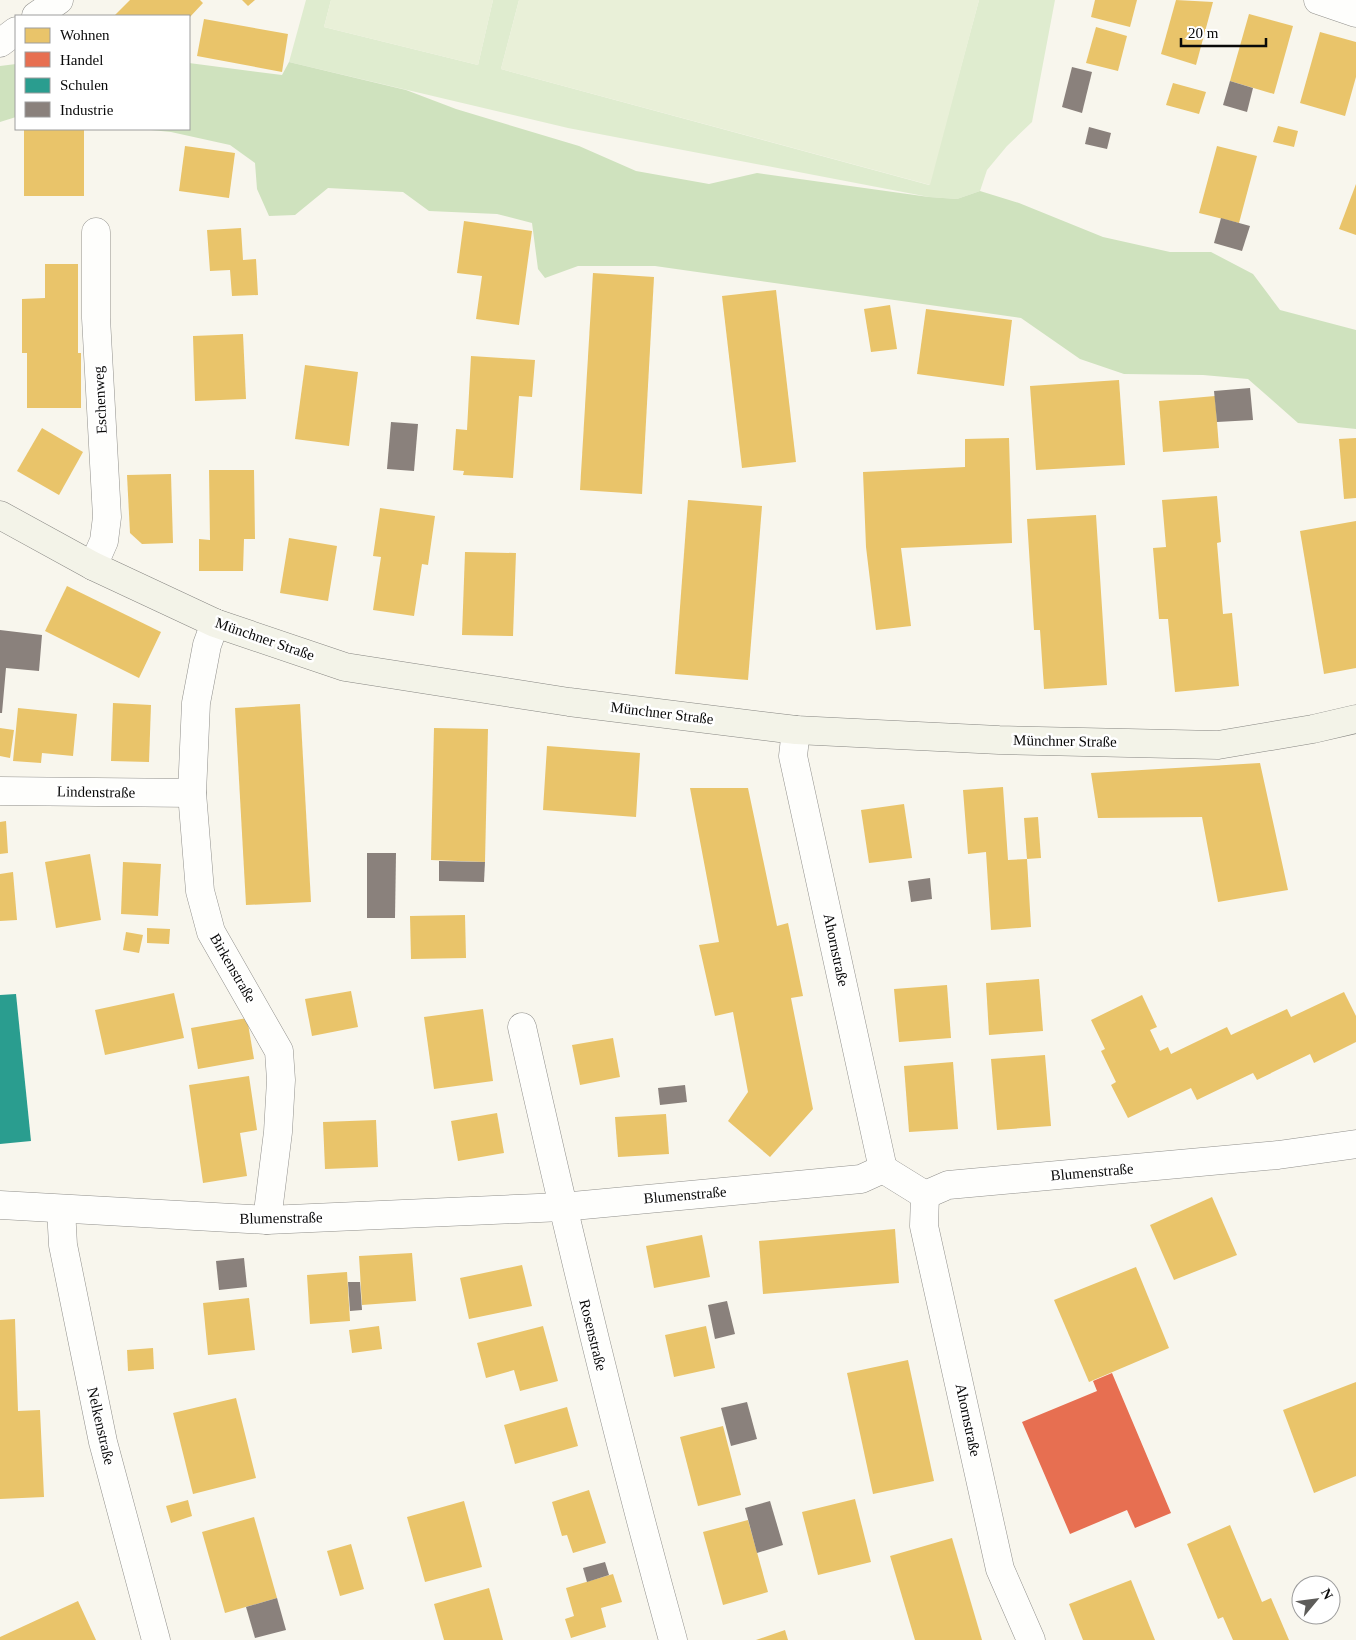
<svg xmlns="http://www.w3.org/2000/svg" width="1356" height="1640" font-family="Georgia,serif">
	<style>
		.green { fill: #dfeccf }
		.forest { fill: #cfe2be }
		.pitch { fill: #e9f0d8 }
		.homes { fill: #e9c46a }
		.shops { fill: #e76f51 }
		.schools { fill: #2a9d8f }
		.industry { fill: #8a817c }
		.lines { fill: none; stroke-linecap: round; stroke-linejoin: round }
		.street-casing { stroke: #91908c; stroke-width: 29 }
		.secondary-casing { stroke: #878682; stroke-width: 29 }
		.street { stroke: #fefefc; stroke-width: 28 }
		.secondary { stroke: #f3f3e8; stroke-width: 28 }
		.labels { text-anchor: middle; stroke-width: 5; stroke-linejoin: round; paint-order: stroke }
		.street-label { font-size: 15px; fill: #090909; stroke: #fff }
	</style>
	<rect width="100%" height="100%" fill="#f8f6ed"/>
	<path class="green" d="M306,0h25l-7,27 154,38 15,-65h26l-18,69 428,116 50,-185h76l-23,122 -25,24 -20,24 -7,21 -23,8 -28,-2 -361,-69 -279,-66z"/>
	<g class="forest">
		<path d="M289,62l117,28 50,19 123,37 57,25 73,13 48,-11 172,24 28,2 23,-8 39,12 84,34 67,15h41l42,22 27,36 76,20v99l-58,-6 -50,-44 -45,-4 -79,-1 -44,-15 -59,-41 -366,-52h-77l-33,12 -7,-9 -6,-46 -35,-9 -68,-3 -26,-19 -75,-4 -33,27 -26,1 -12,-27 -2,-26 -25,-18 -59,-13 -30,-3h48v-66l93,12z"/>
		<path d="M16,64v53l-16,5v-56z"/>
	</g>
	<g class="pitch">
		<path d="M331,0h162l-15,65 -154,-38z"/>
		<path d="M519,0h460l-49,185 -429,-116z"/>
	</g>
	<g class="homes">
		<path d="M130,0h70l3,3 -14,15v-2h-75z"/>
		<path d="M242,0h13l-7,6z"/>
		<path d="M1095,0h42l-7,27 -39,-10z"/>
		<path d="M1176,0l37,2 -17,63 -35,-11z"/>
		<path d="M1249,14l44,12 -19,68 -44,-13z"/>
		<path d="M204,19l84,15 -6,38 -85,-16z"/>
		<path d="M1096,27l31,9 -9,35 -32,-8z"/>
		<path d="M1320,32l36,10v35l-11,39 -45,-13z"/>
		<path d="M1173,83l33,9 -7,22 -33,-9z"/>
		<path d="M1278,126l20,5 -4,16 -21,-5z"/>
		<rect x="24" y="129" width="60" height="67"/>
		<path d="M185,146l50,7 -6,45 -50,-7z"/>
		<path d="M1217,146l40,10 -18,67 -40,-10z"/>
		<path d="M1356,184v51l-17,-6z"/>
		<path d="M464,221l68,10 -13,94 -43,-6 6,-43 -25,-3z"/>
		<path d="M241,228l2,32 13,-1 2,36 -26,1 -2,-26 -20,1 -3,-41z"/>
		<path d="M45,264h33v89h3v55h-54v-55h-5v-54l23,-1z"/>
		<path d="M593,273l61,4 -12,217 -62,-4z"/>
		<path d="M776,290l20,172 -54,6 -20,-172z"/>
		<path d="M890,305l7,44 -26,3 -7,-43z"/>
		<path d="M926,309l86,11 -8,66 -87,-12z"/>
		<path d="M243,334l3,65 -51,2 -2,-65z"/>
		<path d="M471,356l64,4 -3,37 -13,-1 -6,82 -50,-3 1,-4 -11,-1 3,-41 11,1z"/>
		<path d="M305,365l53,7 -9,74 -54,-7z"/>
		<path d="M1119,380l6,85 -89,5 -6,-84z"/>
		<path d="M1215,396l4,52 -56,4 -4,-51z"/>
		<path d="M42,428l41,24 -24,43 -42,-24z"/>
		<path d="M1009,438l3,105 -111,5 10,78 -35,4 -10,-83 -3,-75 102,-5v-28z"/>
		<path d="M1356,438v60l-12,1 -5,-60z"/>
		<path d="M209,470h45l1,69h-11l-1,32h-44v-32l11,1z"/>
		<path d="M171,474l2,69 -31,1 -12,-11 -3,-58z"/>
		<path d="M1217,496l4,46 -4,1 6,71 9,-1 7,73 -64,6 -7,-73h-9l-6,-71 13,-1 -4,-47z"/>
		<path d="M688,500l74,6 -14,174 -73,-6z"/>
		<path d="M380,508l55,8 -7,49 -6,-1 -8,52 -41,-6 8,-53 -8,-1z"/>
		<path d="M1096,515l11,170 -63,4 -4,-59h-6l-7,-111z"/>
		<path d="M1356,521v147l-32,6 -24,-143z"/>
		<path d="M289,538l48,8 -9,55 -48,-8z"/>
		<path d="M465,552l51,1 -3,83 -51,-1z"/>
		<path d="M67,586l94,46 -22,46 -94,-47z"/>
		<path d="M113,703l38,2 -2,57 -38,-1z"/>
		<path d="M300,704l11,198 -65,3 -11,-197z"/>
		<path d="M18,708l59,6 -4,42 -31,-3 -1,10 -28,-2z"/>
		<path d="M0,728l14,2 -4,28 -10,-2z"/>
		<path d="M434,728l54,1 -3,133 -54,-2z"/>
		<path d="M547,746l93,7 -4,64 -93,-7z"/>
		<path d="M1260,763l28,127 -70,12 -16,-85 -104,1 -7,-45z"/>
		<path d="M1003,787l5,73 19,-1 4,68 -40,3 -5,-78 -18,2 -5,-64z"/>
		<path d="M690,788h58l29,138 11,-3 15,73 -12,2 22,111 -43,48 -42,-36 20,-29 -15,-80 -18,4 -16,-71 20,-3z"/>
		<path d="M904,804l8,54 -43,5 -8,-53z"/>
		<path d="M1038,817l3,41 -14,1 -3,-41z"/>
		<path d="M6,821l2,32 -8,1v-32z"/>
		<path d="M90,854l11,66 -45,8 -11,-66z"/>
		<path d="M123,862l38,2 -3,52 -37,-2z"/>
		<path d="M13,872l4,48 -17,1v-47z"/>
		<path d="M465,915l1,43 -55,1 -1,-43z"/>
		<path d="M147,928l23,1 -1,15 -22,-1z"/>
		<path d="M126,932l17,3 -4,18 -16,-3z"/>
		<path d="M1039,979l4,52 -54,4 -3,-52z"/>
		<path d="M947,985l4,53 -52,4 -5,-53z"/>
		<path d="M351,991l7,36 -46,9 -7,-37z"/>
		<path d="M1344,992l12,24v26l-42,21 -4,-9 -53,26 -4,-7 -56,27 -6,-12 -63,30 -17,-33 5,-3 -15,-31 4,-2 -14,-29 51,-25 15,32 -7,3 10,21 8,-4 3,7 56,-27 4,8 56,-26 4,8z"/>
		<path d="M174,993l10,45 -79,17 -10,-45z"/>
		<path d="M483,1009l10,72 -59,8 -10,-72z"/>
		<path d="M247,1018l7,41 -56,10 -7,-41z"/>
		<path d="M613,1038l7,39 -40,8 -8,-40z"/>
		<path d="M1045,1055l6,71 -54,4 -6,-71z"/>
		<path d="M953,1062l5,67 -49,3 -5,-66z"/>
		<path d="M249,1076l8,54 -17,3 7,43 -44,7 -14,-98z"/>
		<path d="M497,1113l7,40 -46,8 -7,-40z"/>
		<path d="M666,1114l3,40 -51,3 -3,-40z"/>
		<path d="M376,1120l2,47 -53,2 -2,-47z"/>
		<path d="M1212,1197l25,58 -63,25 -24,-55z"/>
		<path d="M895,1229l4,54 -136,11 -4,-53z"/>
		<path d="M702,1235l8,42 -56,11 -8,-42z"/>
		<path d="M412,1253l4,48 -54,4 -3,-49z"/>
		<path d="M522,1265l10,41 -63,13 -9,-41z"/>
		<path d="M1136,1267l33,81 -80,34 -35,-82z"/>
		<path d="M347,1272l3,49 -40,3 -3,-49z"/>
		<path d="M249,1298l6,52 -47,5 -5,-52z"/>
		<path d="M15,1319l3,92 22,-1 4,87 -44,2v-179z"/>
		<path d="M379,1326l3,23 -30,4 -3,-23z"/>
		<path d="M543,1326l15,55 -38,10 -6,-21 -28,8 -9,-35z"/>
		<path d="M706,1326l9,42 -41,9 -9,-42z"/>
		<path d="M153,1348l1,21 -26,2 -1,-21z"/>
		<path d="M908,1360l26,121 -61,13 -26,-121z"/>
		<path d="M1356,1382v94l-42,17 -31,-83z"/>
		<path d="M236,1398l20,80 -63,16 -20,-81z"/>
		<path d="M567,1407l11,39 -63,18 -11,-39z"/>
		<path d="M723,1426l18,69 -43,11 -18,-69z"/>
		<path d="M589,1490l17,53 -33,10 -6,-18 -5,1 -10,-34z"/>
		<path d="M855,1499l16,63 -53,13 -16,-63z"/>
		<path d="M188,1500l4,16 -21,7 -5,-17z"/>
		<path d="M464,1501l18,66 -57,15 -18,-65z"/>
		<path d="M254,1517l23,81 -52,15 -23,-81z"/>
		<path d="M748,1520l20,72 -45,13 -20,-73z"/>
		<path d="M1230,1525l32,77 9,-4 18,42h-56l-10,-23 -5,2 -31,-75z"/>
		<path d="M952,1538l30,102h-67l-25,-84z"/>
		<path d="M351,1544l13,45 -24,7 -13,-45z"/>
		<path d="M613,1574l9,28 -21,6 5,19 -35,11 -6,-19 9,-3 -8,-28z"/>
		<path d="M1131,1580l24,60h-72l-14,-36z"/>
		<path d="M489,1588l14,52h-59l-10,-36z"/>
		<path d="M78,1601l18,39h-96v-3z"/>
		<path d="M785,1630l3,10h-32z"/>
	</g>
	<path class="shops" d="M1112,1373l59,140 -36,15 -8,-18 -57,24 -48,-112 75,-31 -4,-10z"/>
	<path class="schools" d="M16,994l15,147 -31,3v-149z"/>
	<g class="industry">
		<path d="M1072,67l20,5 -10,41 -20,-6z"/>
		<path d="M1230,81l23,7 -6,24 -24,-7z"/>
		<path d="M1089,127l22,6 -4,16 -22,-5z"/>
		<path d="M1221,218l29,8 -8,25 -28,-8z"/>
		<path d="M1250,388l3,32 -36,2 -3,-31z"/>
		<path d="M391,422l27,2 -4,47 -27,-2z"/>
		<path d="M0,630l42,5 -3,36 -33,-3 -4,45h-2z"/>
		<path d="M367,853h29l-1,65h-28z"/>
		<path d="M439,861l46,1 -1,20 -45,-1z"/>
		<path d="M930,878l2,21 -21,3 -3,-21z"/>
		<path d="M685,1085l2,17 -27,3 -2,-17z"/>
		<path d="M244,1258l3,29 -28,3 -3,-29z"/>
		<path d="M348,1282h12l2,28 -12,1z"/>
		<path d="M727,1301l8,33 -20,5 -7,-34z"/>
		<path d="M747,1402l10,37 -26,7 -10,-38z"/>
		<path d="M770,1501l13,44 -26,8 -12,-45z"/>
		<path d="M605,1562l4,13 -22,7 -4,-14z"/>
		<path d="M277,1598l9,32 -31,8 -9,-31z"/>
	</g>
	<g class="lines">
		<g class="street-casing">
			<g id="street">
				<path d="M1318,0l38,13"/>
				<path d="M36,16l23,-16"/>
				<path d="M0,43l16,-12"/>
				<path d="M93,566l11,-25 3,-24 -11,-199v-86"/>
				<path d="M215,623l-8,22 -11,58 -4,90 8,98 11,41 68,119 2,29 -3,52 -11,88"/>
				<path d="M796,730l-3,26 90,413"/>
				<path d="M0,791l192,2"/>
				<path d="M522,1027c46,206 95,410 151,613"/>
				<path d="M883,1169l42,26"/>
				<path d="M925,1195l-1,31 76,343 31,71"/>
				<path d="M925,1195l23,-10 330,-30 78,-11"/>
				<path d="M0,1205l267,15 295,-13 299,-28 22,-10"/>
				<path d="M61,1209l2,36 40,197 53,198"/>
			</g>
		</g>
		<g class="secondary-casing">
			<path id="secondary" d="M0,515l93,51 122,57 130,44 224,35 227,28 203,10 219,5 95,-16 43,-10"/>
		</g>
		<use href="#street" class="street"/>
		<use href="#secondary" class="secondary"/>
	</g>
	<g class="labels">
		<g class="street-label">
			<text transform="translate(100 400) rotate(-93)" y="5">Eschenweg</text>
			<text transform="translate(265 639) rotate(19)" y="5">Münchner Straße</text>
			<text transform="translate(662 713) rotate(7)" y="5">Münchner Straße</text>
			<text transform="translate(1065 741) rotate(1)" y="5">Münchner Straße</text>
			<text transform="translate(96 792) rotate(1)" y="5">Lindenstraße</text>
			<text transform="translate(836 950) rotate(78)" y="5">Ahornstraße</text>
			<text transform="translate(233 968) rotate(60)" y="5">Birkenstraße</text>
			<text transform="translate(1092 1172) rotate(-5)" y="5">Blumenstraße</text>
			<text transform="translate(685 1195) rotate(-5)" y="5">Blumenstraße</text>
			<text transform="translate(281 1218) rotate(-1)" y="5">Blumenstraße</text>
			<text transform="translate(593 1335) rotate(76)" y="5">Rosenstraße</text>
			<text transform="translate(968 1420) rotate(78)" y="5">Ahornstraße</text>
			<text transform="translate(101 1426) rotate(77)" y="5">Nelkenstraße</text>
		</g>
	</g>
	<rect x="15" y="15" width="175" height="115" fill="#ffffff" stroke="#9d9d9d"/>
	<rect x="25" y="28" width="25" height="15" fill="#e9c46a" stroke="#9d9d9d"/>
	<text x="60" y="40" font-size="15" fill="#090909">Wohnen</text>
	<rect x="25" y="52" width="25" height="15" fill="#e76f51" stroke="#9d9d9d"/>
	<text x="60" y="65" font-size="15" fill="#090909">Handel</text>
	<rect x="25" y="78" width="25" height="15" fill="#2a9d8f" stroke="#9d9d9d"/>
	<text x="60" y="90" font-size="15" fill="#090909">Schulen</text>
	<rect x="25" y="102" width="25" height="15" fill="#8a817c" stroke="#9d9d9d"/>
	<text x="60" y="115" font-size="15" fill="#090909">Industrie</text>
	<g transform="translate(1316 1600) rotate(61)"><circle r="24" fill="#ffffff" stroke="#9d9d9d"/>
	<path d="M0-4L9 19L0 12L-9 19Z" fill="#5d5c59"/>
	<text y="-8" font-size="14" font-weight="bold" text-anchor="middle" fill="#090909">N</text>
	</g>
	<path d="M1181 38v8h85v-8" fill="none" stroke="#090909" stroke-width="2.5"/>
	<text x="1188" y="38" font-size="15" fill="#090909" stroke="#ffffff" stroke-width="4" paint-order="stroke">20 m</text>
</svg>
